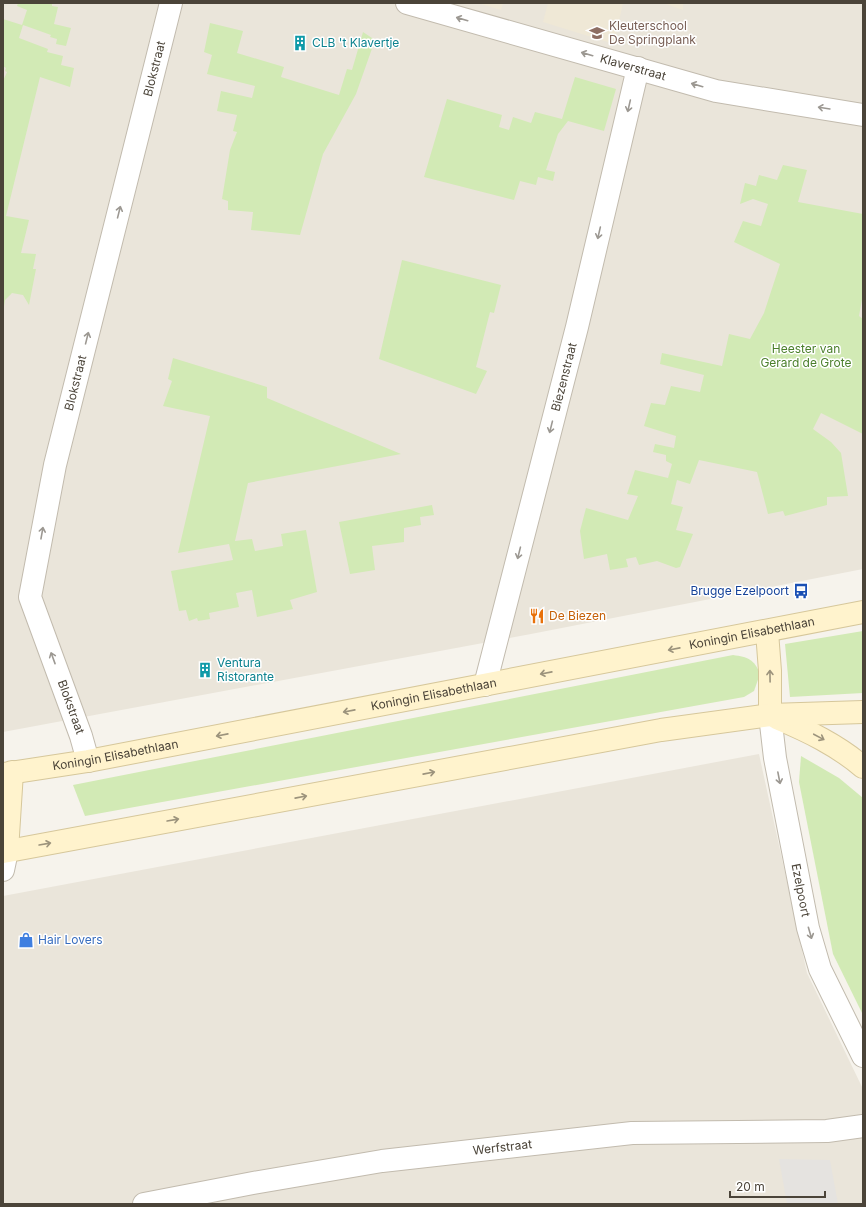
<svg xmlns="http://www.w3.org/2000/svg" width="866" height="1207" font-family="Inter,sans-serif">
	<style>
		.residential { fill: #eae5da }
		.education { fill: #efe8d6 }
		.green { fill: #d2eab5 }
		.parking { fill: #e5e3e0 }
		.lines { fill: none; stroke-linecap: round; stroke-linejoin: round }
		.street-casing { stroke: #c2bbae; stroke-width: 24 }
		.secondary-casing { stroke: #d6c79b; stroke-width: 24 }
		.street { stroke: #fff; stroke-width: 22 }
		.secondary { stroke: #fff3cd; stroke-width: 22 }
		.oneway { stroke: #9c9892 }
		.oneway2 { stroke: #9c937c }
		.labels { text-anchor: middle; stroke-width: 3; stroke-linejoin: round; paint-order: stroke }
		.education-label { font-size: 12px; fill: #785e54; stroke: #fff; text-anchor: start }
		.culture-label { font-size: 12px; fill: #0d838f; stroke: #fff; text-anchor: start }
		.street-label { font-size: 12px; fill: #4b4439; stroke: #fff }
		.park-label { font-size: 12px; fill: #4a7f2a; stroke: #fff }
		.transit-label { font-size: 12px; fill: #164399; stroke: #fff; text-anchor: end }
		.food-label { font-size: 12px; fill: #c56008; stroke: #fff; text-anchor: start }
		.shop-label { font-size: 12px; fill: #366cbe; stroke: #fff; text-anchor: start }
	</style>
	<rect width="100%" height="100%" fill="#f6f3ec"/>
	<g class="residential">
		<path d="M3,3h860v566l-332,65 -528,98z"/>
		<path d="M759,754l48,219 56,116v115h-860v-308z"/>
	</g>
	<g class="education">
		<path d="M478,3h25l-2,7z"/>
		<path d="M548,3h75l-9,41 -71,-22z"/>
		<path d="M663,3h20v7z"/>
	</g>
	<g class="green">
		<path d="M18,3h34v3l6,1 -4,17 17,4 -5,18 -10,-2 1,-5 -7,-2 1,-2 -28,-10 -4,13 29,11 -1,3 16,4 -2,9 13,3 -4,19 -30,-10 -34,139 23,4 -8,33 15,1 -3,15h3l-7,36 -6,-10 -11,-2 -7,7 -2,13v-232l4,-9 -2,-1 1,-3 -3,-2v-47l19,6 5,-15 -10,-4z"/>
		<path d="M210,23l33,8 -6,22 47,14 -3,10 58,18 8,-26 5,1 11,-38 12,8 -19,54 -33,60 -23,81 -49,-5 2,-18 -25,-2v-9l-6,-2 8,-49 7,-18 -4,-1 4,-16 -20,-4 4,-20 31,7 3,-12 -48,-12 5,-19 -8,-3z"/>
		<path d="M575,77l41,12 -12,42 -36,-10 -10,13 -12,36 9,2 -2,9 -15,-4 -2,8 -16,-4 -6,19 -90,-23 23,-78 55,16 -3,12 10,3 4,-13 18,6 4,-11 27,7z"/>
		<path d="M783,165l24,5 -9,32 65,12v80l-4,22 4,3v115l-42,-21 -8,16 18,13 10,11 7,43 -21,1v8l-42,11 -2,-5 -15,3 -11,-42 -58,-12 -9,24 -13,-4 -6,24 12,3 -7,23 17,4 -13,33 -4,1 -19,-7 -18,4 -3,-8 -10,2 2,8 -18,3 -3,-16 -23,5 -4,-28 6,-23 42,12 10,-24 -11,-2 8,-24 33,8 4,-14 -6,-3v-6l-13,-3 2,-8 19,4 2,-12 -32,-10 7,-23 14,2 6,-19 29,6 4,-17 -44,-11 2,-11 60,13 7,-32 21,5 14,-26 16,-49 -46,-22 9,-21 18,5 7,-22 -15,-5 -13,5 5,-21 11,3 3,-11 18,5z"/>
		<path d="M402,260l99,25 -7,28 -4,-1 -14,55 11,4 -11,23 -97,-35z"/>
		<path d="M173,358l94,29v11l134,56 -153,29 -13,58 17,-2 3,12 28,-5 -2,-12 25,-4 11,62 -27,8 3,9 -36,8 -5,-27 -16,3 3,14 -30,6 1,6 -12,2 -1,-3 -8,3 -3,-11 -7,1 -8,-40 62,-11 -4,-16 -51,9 32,-137 -47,-10 9,-25 -4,-2z"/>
		<path d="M432,505l2,10 -14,2 1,8 -17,3v14l-32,4 3,24 -25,4 -11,-52z"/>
		<path d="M863,631v62l-73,4 -5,-53z"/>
		<path d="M733,655c15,2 21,4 27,19l-6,17 -10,6 -659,119 -12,-31z"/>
		<path d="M801,756l38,22 24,20v217l-30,-61 -34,-172z"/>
	</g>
	<path class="parking" d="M779,1159l51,1 8,44h-51z"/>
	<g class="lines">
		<g class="street-casing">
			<g id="street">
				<path id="s1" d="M407,3l309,88 147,24"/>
				<path id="s2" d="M485,685l92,-358 61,-259"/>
				<path id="s3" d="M770,715l5,43 33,170 12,41 43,87"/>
				<path id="s4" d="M88,761l-7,-25 -51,-139 25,-132 116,-462"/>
				<path d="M3,870l4,-19"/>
				<path id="s5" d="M144,1204l109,-21 129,-22 250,-28 195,-2 36,-5"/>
			</g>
		</g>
		<g class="secondary-casing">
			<g id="secondary">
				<path d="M767,632l3,39v44"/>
				<path d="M777,718c31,13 60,27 86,49"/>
				<path id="s6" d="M3,774l85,-13 775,-149"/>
				<path d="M7,851l5,-79"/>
				<path d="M3,852l658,-122 109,-15 93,-3"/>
			</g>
		</g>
		<use href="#street" class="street"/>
		<use href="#secondary" class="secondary"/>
	</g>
	<defs><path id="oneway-shaft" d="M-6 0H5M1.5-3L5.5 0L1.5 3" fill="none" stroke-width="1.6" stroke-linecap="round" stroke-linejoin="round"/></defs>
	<g class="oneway">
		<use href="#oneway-shaft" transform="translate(462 19) rotate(-164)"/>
		<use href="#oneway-shaft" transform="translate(587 54) rotate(-164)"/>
		<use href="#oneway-shaft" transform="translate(697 85) rotate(-164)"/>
		<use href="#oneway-shaft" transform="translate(629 106) rotate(103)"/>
		<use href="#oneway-shaft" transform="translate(824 108) rotate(-171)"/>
		<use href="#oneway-shaft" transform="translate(119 212) rotate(-76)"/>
		<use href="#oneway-shaft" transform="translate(599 233) rotate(103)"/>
		<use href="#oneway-shaft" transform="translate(87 338) rotate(-76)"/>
		<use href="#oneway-shaft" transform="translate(551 427) rotate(104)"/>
		<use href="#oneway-shaft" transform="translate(42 533) rotate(-80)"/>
		<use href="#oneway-shaft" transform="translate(519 553) rotate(104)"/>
		<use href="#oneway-shaft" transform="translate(53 658) rotate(-110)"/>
		<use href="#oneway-shaft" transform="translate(779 778) rotate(79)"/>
		<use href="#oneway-shaft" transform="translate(810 933) rotate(74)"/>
	</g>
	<g class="oneway2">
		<use href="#oneway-shaft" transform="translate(674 649) rotate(169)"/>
		<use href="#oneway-shaft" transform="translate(546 673) rotate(169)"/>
		<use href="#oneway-shaft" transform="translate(770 676) rotate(-91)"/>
		<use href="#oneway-shaft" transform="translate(349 711) rotate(169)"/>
		<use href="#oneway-shaft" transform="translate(222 735) rotate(169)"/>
		<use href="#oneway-shaft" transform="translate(819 737) rotate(28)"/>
		<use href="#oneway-shaft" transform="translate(429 773) rotate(-11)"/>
		<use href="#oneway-shaft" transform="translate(301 797) rotate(-11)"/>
		<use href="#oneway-shaft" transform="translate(173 820) rotate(-10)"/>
		<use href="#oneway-shaft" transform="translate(45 844) rotate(-10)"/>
	</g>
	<defs>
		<g id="school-bare" transform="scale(1.2)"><path d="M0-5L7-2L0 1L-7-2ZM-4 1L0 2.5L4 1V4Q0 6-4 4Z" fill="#8d6e63" stroke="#fff" stroke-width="2.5" paint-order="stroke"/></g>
		<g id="building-bare" transform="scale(1.2)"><path d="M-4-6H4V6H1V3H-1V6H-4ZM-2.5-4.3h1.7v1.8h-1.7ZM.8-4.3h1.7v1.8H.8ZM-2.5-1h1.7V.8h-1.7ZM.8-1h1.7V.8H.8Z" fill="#0f9aa8" stroke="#fff" stroke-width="2.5" paint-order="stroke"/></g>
		<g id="bus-bare" transform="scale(1.2)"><path d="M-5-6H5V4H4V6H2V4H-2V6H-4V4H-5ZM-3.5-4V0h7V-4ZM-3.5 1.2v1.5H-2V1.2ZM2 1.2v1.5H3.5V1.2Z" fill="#1a4fb4" stroke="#fff" stroke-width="2.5" paint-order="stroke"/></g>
		<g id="restaurant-bare" transform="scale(1.2)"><path d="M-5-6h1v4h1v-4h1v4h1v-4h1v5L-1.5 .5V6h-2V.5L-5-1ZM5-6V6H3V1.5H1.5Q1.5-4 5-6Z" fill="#e8710a" stroke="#fff" stroke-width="2.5" paint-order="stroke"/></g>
		<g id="shop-bare" transform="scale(1.2)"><path d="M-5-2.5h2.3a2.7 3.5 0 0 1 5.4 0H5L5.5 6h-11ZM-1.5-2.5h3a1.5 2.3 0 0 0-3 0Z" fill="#3f7fe0" stroke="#fff" stroke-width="2.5" paint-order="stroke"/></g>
	</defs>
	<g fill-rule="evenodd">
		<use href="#school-bare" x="597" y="33"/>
		<use href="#building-bare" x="300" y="43"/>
		<use href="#bus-bare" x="801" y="591"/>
		<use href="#restaurant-bare" x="537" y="616"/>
		<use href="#building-bare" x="205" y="670"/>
		<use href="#shop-bare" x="26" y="940"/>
	</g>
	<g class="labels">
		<g class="education-label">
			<text x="609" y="30">Kleuterschool<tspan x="609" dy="14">De Springplank</tspan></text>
		</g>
		<g class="culture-label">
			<text x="312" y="47">CLB 't Klavertje</text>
			<text x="217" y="667">Ventura<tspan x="217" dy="14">Ristorante</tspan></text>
		</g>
		<g class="street-label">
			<text dy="4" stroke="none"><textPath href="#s1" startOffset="235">Klaverstraat</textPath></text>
			<text dy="4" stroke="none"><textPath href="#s4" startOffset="717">Blokstraat</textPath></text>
			<text dy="4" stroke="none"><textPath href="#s2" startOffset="318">Biezenstraat</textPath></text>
			<text dy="4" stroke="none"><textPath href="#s4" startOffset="393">Blokstraat</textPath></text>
			<text dy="4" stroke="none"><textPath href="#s6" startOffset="762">Koningin Elisabethlaan</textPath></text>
			<text dy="4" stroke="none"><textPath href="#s6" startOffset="438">Koningin Elisabethlaan</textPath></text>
			<text transform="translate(71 707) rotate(70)" y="4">Blokstraat</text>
			<text dy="4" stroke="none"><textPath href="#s6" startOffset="114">Koningin Elisabethlaan</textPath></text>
			<text dy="4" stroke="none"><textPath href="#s3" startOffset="178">Ezelpoort</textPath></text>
			<text dy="4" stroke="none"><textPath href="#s5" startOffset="363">Werfstraat</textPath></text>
		</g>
		<g class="park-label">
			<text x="806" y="353">Heester van<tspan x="806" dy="14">Gerard de Grote</tspan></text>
		</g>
		<g class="transit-label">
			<text x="789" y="595">Brugge Ezelpoort</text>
		</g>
		<g class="food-label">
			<text x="549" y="620">De Biezen</text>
		</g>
		<g class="shop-label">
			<text x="38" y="944">Hair Lovers</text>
		</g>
	</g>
	<rect width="866" height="1207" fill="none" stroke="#4b4439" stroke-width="8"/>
	<path d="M730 1191v6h95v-6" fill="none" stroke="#4b4439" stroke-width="2"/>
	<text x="736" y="1191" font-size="12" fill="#4b4439" stroke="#ffffff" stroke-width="3" paint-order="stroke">20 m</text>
</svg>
